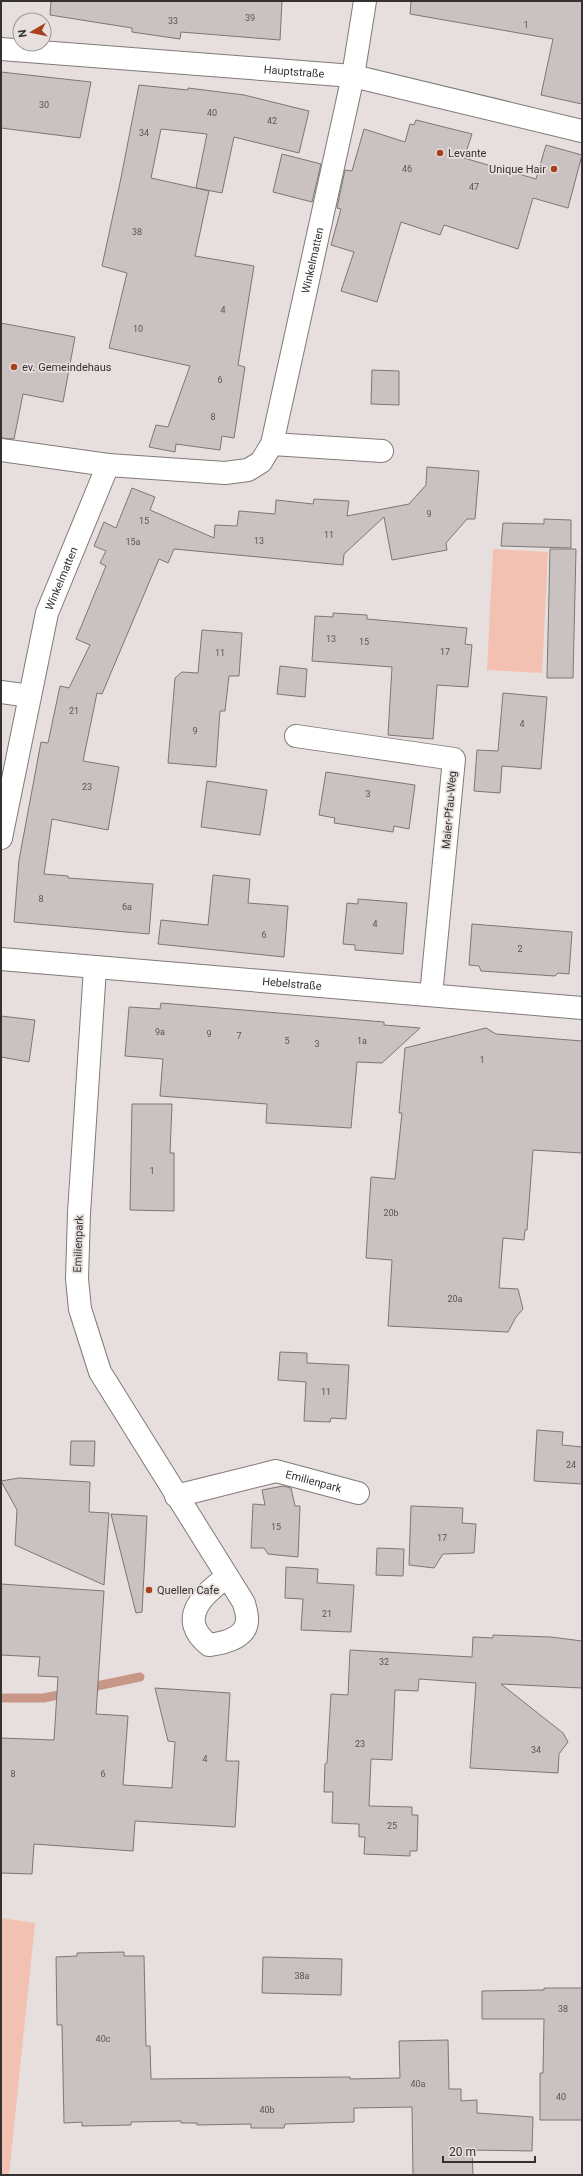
<svg xmlns="http://www.w3.org/2000/svg" width="583" height="2176" font-family="Roboto,sans-serif">
	<style>
		.green { fill: #f2c1b2 }
		.lines { fill: none; stroke-linecap: round; stroke-linejoin: round }
		.stream { stroke: #c99788; stroke-width: 9 }
		.building { fill: #c9c2c0; stroke: #7c7674; fill-rule: evenodd }
		.minor-casing { stroke: #807a78; stroke-width: 24 }
		.minor { stroke: #fff; stroke-width: 22 }
		.poi-dot { fill: #a7401d; stroke: #e6dfdd; stroke-width: 1.5 }
		.labels { text-anchor: middle; stroke-width: 3.5; stroke-linejoin: round; paint-order: stroke }
		.number-label { font-size: 9px; fill: #595655 }
		.street-label { font-size: 11px; fill: #343231; stroke: #e6dfdd }
		.poi-label { font-size: 11px; fill: #343231; stroke: #e6dfdd; text-anchor: start }
	</style>
	<rect width="100%" height="100%" fill="#e6dfdd"/>
	<g class="green">
		<path d="M493,549l55,3 -6,121 -55,-3z"/>
		<path d="M1,1918l34,5 -26,252h-8z"/>
	</g>
	<g class="lines">
		<g class="stream">
			<path d="M87,1688l53,-11"/>
			<path d="M1,1698h42l26,-5"/>
		</g>
	</g>
	<g class="building">
		<path d="M51,1h231l-2,39 -99,-8 -1,7 -48,-7v-4l-82,-13z"/>
		<path d="M411,1h171v103l-41,-9 12,-56 -143,-25z"/>
		<path d="M1,72l90,10 -11,56 -79,-10z"/>
		<path d="M139,85l49,5v-2l56,7 65,16 -10,42 -65,-16 -12,56 -26,-5 13,3 -14,65 59,10 -16,99 7,2 -11,71 -12,-2 -2,14 -44,-6 -1,8 -26,-5 7,-22 12,2 22,-61 -81,-18 18,-75 -25,-7 19,-88zM161,129l46,5 -11,54 -45,-10z"/>
		<path d="M416,120l56,14 -8,24 72,21 10,-34 36,10 -14,53 -35,-10 -15,51 -74,-24 -4,10 -39,-13 -24,80 -36,-11 13,-39 -23,-7 10,-36 -4,-1 8,-38 7,1 12,-42 41,13 5,-18 4,1z"/>
		<path d="M282,154l39,10 -9,38 -39,-10z"/>
		<path d="M1,323l74,14 -12,65 -40,-8 -9,45 -13,-1z"/>
		<path d="M372,370l27,1v34l-28,-1z"/>
		<path d="M427,467l52,4 -4,48h-8l-21,24 1,7 -55,10 -8,-43 -40,37 -1,11 -169,-16 -6,14 -9,-4 -57,135 -5,-1 -14,68 36,6 -11,63 -56,-11 -8,55 24,2v2l85,6 -4,50 -135,-12 5,-62 22,-118 7,1 12,-57 9,2 21,-43 -14,-6 30,-73 -6,-3 6,-12 -12,-5 10,-24 12,6 16,-40 23,9 -5,13 64,28 1,-13 22,1 2,-15 36,3 1,-14 37,4 1,-5 35,2 -2,15 62,-12 17,-19z"/>
		<path d="M544,519l27,1v28l-70,-2 2,-23 41,1z"/>
		<path d="M550,549h26l-3,129h-26z"/>
		<path d="M333,613l34,2v4l100,9 -2,16 7,1 -4,42 -31,-2 -4,54 -45,-4 4,-68 -80,-6 3,-45 18,1z"/>
		<path d="M202,630l40,3 -3,43h-10l-4,35h-5l-4,56 -48,-4 7,-85 7,-6 16,1z"/>
		<path d="M280,666l27,3 -2,28 -28,-3z"/>
		<path d="M503,693l44,4 -6,72 -39,-3 -2,27 -26,-2 3,-41 21,1z"/>
		<path d="M326,772l89,13 -6,44 -15,-3 -1,6 -59,-9 1,-5 -16,-3z"/>
		<path d="M207,781l60,9 -7,45 -59,-8z"/>
		<path d="M213,875l37,4 -2,24 40,3 -4,51 -126,-13 3,-24 47,5z"/>
		<path d="M358,899l49,4 -4,51 -48,-4v-5l-12,-1 4,-41 11,1z"/>
		<path d="M472,924l100,8 -3,42 -11,-1 -3,3 -74,-5 -2,-5 -10,-1z"/>
		<path d="M161,1003l223,19v3l36,3 -38,35 -25,-1 -6,66 -85,-5 1,-19 -107,-8 3,-37 -38,-3 4,-49 31,2z"/>
		<path d="M1,1016l34,4 -6,42 -28,-5z"/>
		<path d="M486,1028l10,6 86,7v112l-49,-3 -6,80h-2l-1,10 -21,-2 -4,50 19,1 5,20 -7,8 -8,15 -120,-6 4,-66 -26,-2 5,-81 24,2 7,-66h-3l6,-65z"/>
		<path d="M132,1104h40l-2,49h4v58l-44,-1z"/>
		<path d="M280,1352l27,1v10l42,2 -3,54 -15,-1 -1,4 -26,-1 2,-39 -28,-2z"/>
		<path d="M537,1430l26,2 -1,13 20,2v37l-48,-3z"/>
		<path d="M71,1441h24l-1,25 -24,-1z"/>
		<path d="M19,1478l71,4 -1,30 20,1 -5,72 -89,-40 2,-35 -16,-29z"/>
		<path d="M283,1486l8,2 4,18h5l-2,51 -30,-3 -4,-6h-13l2,-44 12,1 -3,-15z"/>
		<path d="M411,1506l52,2 -1,15 14,1 -2,29 -31,1 -9,14 -25,-3z"/>
		<path d="M111,1514l36,2 -5,96 -6,1z"/>
		<path d="M377,1548l27,1 -1,27 -27,-1z"/>
		<path d="M286,1567l32,2 -1,14 37,2 -3,47 -50,-2 2,-31 -18,-1z"/>
		<path d="M1,1584l103,7 -8,123 32,2 -5,69 49,3 3,-46 -7,-1 -13,-53 75,5 -4,68h13l-4,66 -100,-6 -2,30 -99,-7 -2,30 -31,-1v-135l53,2 4,-63 -20,-1 2,-19 -39,-2z"/>
		<path d="M493,1635l58,2 31,4v47l-81,-4 62,49 5,9 -9,12 -1,19 -88,-5 6,-85 -57,-4 -1,12 -23,-1 -3,70 -21,-1 -2,47 43,1v8h6l-1,36h-7v5l-46,-2 1,-17h-6v-13l-27,-1 1,-31h-9l1,-28 2,-1 4,-69 17,1 2,-45 122,7 1,-20 20,1z"/>
		<path d="M124,1952v4h20l2,90h4l1,33 199,-2v2l50,-1 -1,-37 49,-1 1,49h12v12l16,-1v13l56,4 -1,34 -60,-1 1,25h-60l-1,-68 -58,1v14l-69,2 -1,4h-33v-4l-54,1v-2h-16v-2l-50,1v3l-49,1v-4l-18,1 -2,-98h-5l-1,-68 21,-1v-3z"/>
		<path d="M263,1957l79,2 -1,36 -79,-2z"/>
		<path d="M544,1988h38v132h-42v-47h3l1,-54h-62v-28l62,-1z"/>
	</g>
	<g class="lines">
		<g class="minor-casing">
			<g id="minor">
				<path id="s1" d="M1,49l352,27 229,55"/>
				<path d="M272,444l110,7"/>
				<path id="s2" d="M1,450l107,15 117,8 23,-3 13,-8 11,-18 81,-368 12,-75"/>
				<path d="M1,692l29,4"/>
				<path d="M296,736l158,23 -23,236"/>
				<path id="s3" d="M1,838l46,-225 61,-148"/>
				<path id="s4" d="M1,959l581,49"/>
				<path d="M95,968l-16,245 -2,66 3,30 20,63 144,231c1,5 3,10 3,15 1,20 -23,25 -38,27 -33,-26 -6,-51 18,-68"/>
				<path id="s5" d="M176,1496l100,-25 82,22"/>
			</g>
		</g>
		<use href="#minor" class="minor"/>
	</g>
	<g class="poi-dot">
		<circle cx="440" cy="153" r="4"/>
		<circle cx="554" cy="169" r="4"/>
		<circle cx="14" cy="367" r="4"/>
		<circle cx="149" cy="1590" r="4"/>
	</g>
	<g class="labels">
		<g class="number-label">
			<text x="250" y="21">39</text>
			<text x="173" y="24">33</text>
			<text x="526" y="28">1</text>
			<text x="44" y="108">30</text>
			<text x="212" y="116">40</text>
			<text x="272" y="124">42</text>
			<text x="144" y="136">34</text>
			<text x="407" y="172">46</text>
			<text x="474" y="190">47</text>
			<text x="137" y="235">38</text>
			<text x="223" y="313">4</text>
			<text x="138" y="332">10</text>
			<text x="220" y="383">6</text>
			<text x="213" y="420">8</text>
			<text x="429" y="517">9</text>
			<text x="144" y="524">15</text>
			<text x="329" y="538">11</text>
			<text x="259" y="544">13</text>
			<text x="133" y="545">15a</text>
			<text x="331" y="642">13</text>
			<text x="364" y="645">15</text>
			<text x="445" y="655">17</text>
			<text x="220" y="656">11</text>
			<text x="74" y="714">21</text>
			<text x="522" y="727">4</text>
			<text x="195" y="734">9</text>
			<text x="87" y="790">23</text>
			<text x="368" y="797">3</text>
			<text x="41" y="902">8</text>
			<text x="127" y="910">6a</text>
			<text x="375" y="927">4</text>
			<text x="264" y="938">6</text>
			<text x="520" y="952">2</text>
			<text x="160" y="1035">9a</text>
			<text x="209" y="1037">9</text>
			<text x="239" y="1039">7</text>
			<text x="287" y="1044">5</text>
			<text x="362" y="1044">1a</text>
			<text x="317" y="1047">3</text>
			<text x="482" y="1063">1</text>
			<text x="152" y="1174">1</text>
			<text x="391" y="1216">20b</text>
			<text x="455" y="1302">20a</text>
			<text x="326" y="1395">11</text>
			<text x="571" y="1468">24</text>
			<text x="276" y="1530">15</text>
			<text x="442" y="1541">17</text>
			<text x="327" y="1617">21</text>
			<text x="384" y="1665">32</text>
			<text x="360" y="1747">23</text>
			<text x="536" y="1753">34</text>
			<text x="205" y="1762">4</text>
			<text x="13" y="1777">8</text>
			<text x="103" y="1777">6</text>
			<text x="392" y="1829">25</text>
			<text x="302" y="1979">38a</text>
			<text x="563" y="2012">38</text>
			<text x="103" y="2042">40c</text>
			<text x="418" y="2087">40a</text>
			<text x="561" y="2100">40</text>
			<text x="267" y="2113">40b</text>
		</g>
		<g class="street-label">
			<text dy="4" stroke="none"><textPath href="#s1" startOffset="294">Hauptstraße</textPath></text>
			<text dy="4" stroke="none"><textPath href="#s2" startOffset="473">Winkelmatten</textPath></text>
			<text dy="4" stroke="none"><textPath href="#s3" startOffset="267">Winkelmatten</textPath></text>
			<text transform="translate(449 810) rotate(-85)" y="4">Maier-Pfau-Weg</text>
			<text dy="4" stroke="none"><textPath href="#s4" startOffset="292">Hebelstraße</textPath></text>
			<text transform="translate(78 1244) rotate(-88)" y="4">Emilienpark</text>
			<text dy="4" stroke="none"><textPath href="#s5" startOffset="142">Emilienpark</textPath></text>
		</g>
		<g class="poi-label">
			<text x="448" y="157">Levante</text>
			<text x="546" y="173" text-anchor="end">Unique Hair</text>
			<text x="22" y="371">ev. Gemeindehaus</text>
			<text x="157" y="1594">Quellen Cafe</text>
		</g>
	</g>
	<rect width="583" height="2176" fill="none" stroke="#343231" stroke-width="4"/>
	<g transform="translate(32 32) rotate(261)"><circle r="19" fill="#e6dfdd" stroke="#9f9a98"/>
	<path d="M0-3L7 15L0 10L-7 15Z" fill="#a7401d"/>
	<text y="-6" font-size="11" font-weight="bold" text-anchor="middle" fill="#343231">N</text>
	</g>
	<path d="M443 2156v6h92v-6" fill="none" stroke="#343231" stroke-width="2"/>
	<text x="449" y="2156" font-size="12" fill="#343231" stroke="#e6dfdd" stroke-width="3" paint-order="stroke">20 m</text>
</svg>
